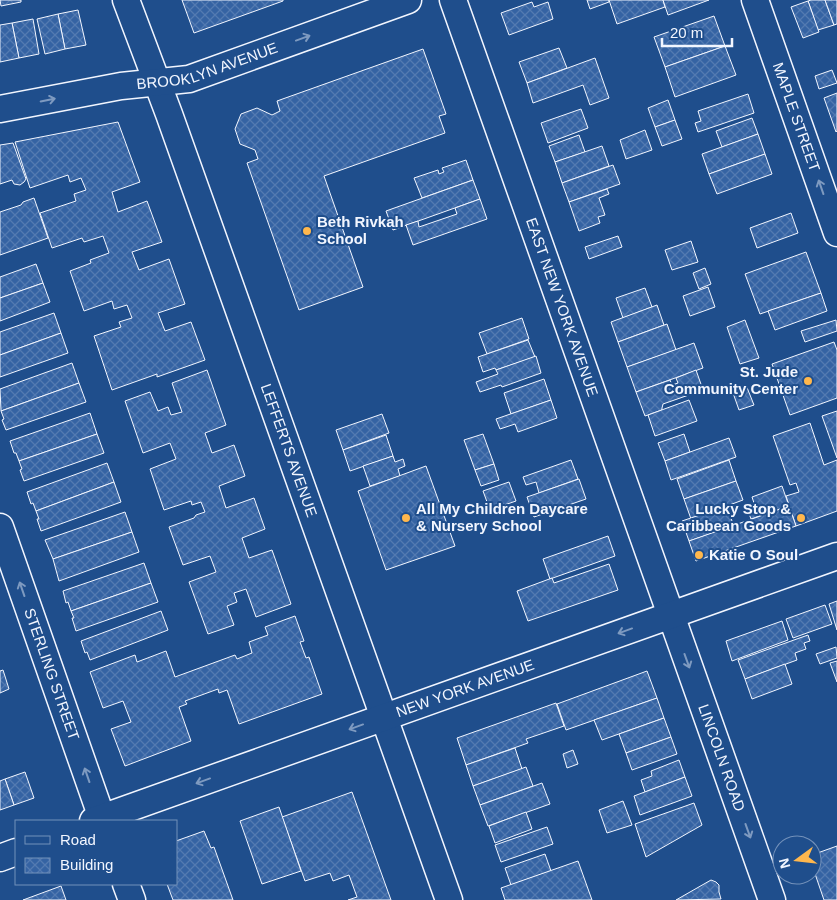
<svg xmlns="http://www.w3.org/2000/svg" width="837" height="900" font-family="Arial,sans-serif">
	<style>
		.building { fill: url(#building-cross-hatch); stroke: #f2f6ff }
		.lines { fill: none; stroke-linecap: round; stroke-linejoin: round }
		.minor-casing { stroke: #f2f6ff; stroke-width: 29 }
		.minor { stroke: #1f4e8c; stroke-width: 26 }
		.oneway { stroke: #7e9ac0 }
		.poi-dot { fill: #ffb74d; stroke: #1f4e8c; stroke-width: 2 }
		.labels { text-anchor: middle; stroke-width: 4; stroke-linejoin: round; paint-order: stroke }
		.street-label { font-size: 15px; fill: #f2f6ff; stroke: #1f4e8c }
		.poi-label { font-size: 15px; font-weight: bold; fill: #f2f6ff; stroke: #1f4e8c; text-anchor: start }
	</style>
	<defs>
		<pattern id="building-cross-hatch" width="8" height="8" patternUnits="userSpaceOnUse" patternTransform="scale(1.25)"><rect width="8" height="8" fill="#3563a3"/><path d="M0 0l8 8M0 8l8-8" fill="none" stroke="#537ab1"/></pattern>
	</defs>
	<rect width="100%" height="100%" fill="#1f4e8c"/>
	<g class="building">
		<path d="M0,0h21v2l-20,4z"/>
		<path d="M182,0h101v1l-89,32z"/>
		<path d="M587,0h22v2l-19,7z"/>
		<path d="M609,0h54l2,7 -48,17z"/>
		<path d="M663,0h46l-41,15z"/>
		<path d="M811,0h14l9,25 -16,5 -10,-29z"/>
		<path d="M825,0h12v24l-3,1z"/>
		<path d="M808,1l11,31 -16,6 -12,-31z"/>
		<path d="M532,2l2,5 14,-5 5,17 -44,16 -8,-22z"/>
		<path d="M78,10l8,35 -21,4 -7,-35z"/>
		<path d="M58,14l7,35 -20,5 -8,-35z"/>
		<path d="M714,16l11,30 -60,21 -11,-30z"/>
		<path d="M33,19l6,35 -20,4 -7,-35z"/>
		<path d="M12,23l7,35 -19,4v-37z"/>
		<path d="M725,46l11,29 -61,22 -10,-30z"/>
		<path d="M559,48l8,20 -40,15 -8,-21z"/>
		<path d="M423,49l23,65 -7,2 6,17 -121,43 39,111 -64,23 -52,-147 11,-4 -3,-9 -15,-6 -5,-15 6,-15 16,-6 15,7 8,-4 -3,-10z"/>
		<path d="M595,58l14,40 -19,7 -7,-20 -50,18 -6,-20z"/>
		<path d="M832,70l5,13 -18,6 -4,-13z"/>
		<path d="M837,93v38l-1,1 -12,-34z"/>
		<path d="M748,94l6,19 -56,19 -3,-9 6,-2 -3,-10z"/>
		<path d="M668,100l7,20 -20,7 -7,-19z"/>
		<path d="M581,109l7,19 -40,15 -7,-20z"/>
		<path d="M752,118l6,16 -36,13 -6,-16z"/>
		<path d="M675,120l7,19 -20,7 -7,-19z"/>
		<path d="M118,122l22,60 -28,10 6,20 29,-11 15,41 -30,10 7,18 30,-11 16,45 -27,9 7,18 26,-9 14,38 -48,17v-3l-45,16 -18,-54 27,-9 -2,-5 13,-4 -5,-13 -13,4 -2,-8 -28,10 -14,-40 21,-8 -1,-3 19,-7 -6,-17 -19,6 -2,-4 -30,10 -12,-35 36,-12 -2,-7 12,-4 -5,-12 -11,4 -2,-7 -38,13 -15,-46z"/>
		<path d="M645,130l7,20 -26,9 -6,-19z"/>
		<path d="M758,134l7,20 -56,20 -7,-20z"/>
		<path d="M579,135l6,17 -30,10 -6,-16z"/>
		<path d="M13,143l13,36 -2,3 -4,3 -6,-1 -2,-4 -12,4v-39z"/>
		<path d="M602,146l7,20 -47,17 -7,-21z"/>
		<path d="M765,154l7,20 -55,20 -8,-20z"/>
		<path d="M466,160l7,20 -51,18 -8,-20 24,-8 1,4 5,-2 -2,-4z"/>
		<path d="M613,165l7,19 -51,18 -7,-19z"/>
		<path d="M473,180l7,19 -87,31 -7,-19z"/>
		<path d="M607,189l2,5 -10,4 6,17 -7,2 2,6 -21,8 -10,-29z"/>
		<path d="M34,198l14,40 -48,17v-43l21,-7 2,-3z"/>
		<path d="M480,199l7,20 -74,26 -7,-20 12,-4 1,6 38,-13 -2,-6z"/>
		<path d="M791,213l7,20 -41,15 -7,-20z"/>
		<path d="M618,236l4,11 -33,12 -4,-12z"/>
		<path d="M691,241l7,21 -26,8 -7,-20z"/>
		<path d="M806,252l15,41 -61,21 -15,-40z"/>
		<path d="M36,264l7,19 -43,15v-21z"/>
		<path d="M705,268l6,16 -12,5 -6,-16z"/>
		<path d="M43,283l7,19 -50,19v-23z"/>
		<path d="M708,287l7,20 -25,9 -7,-20z"/>
		<path d="M645,288l7,19 -29,11 -7,-20z"/>
		<path d="M821,293l6,18 -52,19 -7,-19z"/>
		<path d="M657,305l7,20 -46,17 -7,-20z"/>
		<path d="M54,313l7,20 -61,22v-23z"/>
		<path d="M522,318l7,21 -42,15 -8,-21z"/>
		<path d="M745,320l14,38 -19,6 -13,-37z"/>
		<path d="M836,320l1,11 -32,11 -4,-11z"/>
		<path d="M667,324l9,26 -49,17 -9,-25z"/>
		<path d="M61,333l7,20 -68,24v-22z"/>
		<path d="M528,340l7,17 -39,13 -1,-2 -12,4 -5,-15z"/>
		<path d="M834,342l3,8v48l-47,17 -18,-51z"/>
		<path d="M694,343l9,25 -67,24 -9,-25z"/>
		<path d="M536,356l5,17 -39,14 -1,-2 -21,7 -4,-10 22,-8 -2,-4z"/>
		<path d="M72,363l7,20 -78,28 -1,-22z"/>
		<path d="M207,370l19,55 -21,8 7,20 22,-8 11,31 -26,10 7,22 28,-10 11,31 -23,9 7,20 23,-8 19,54 -35,13 -10,-28 -12,4 3,9 -10,4 7,19 -26,9 -19,-52 27,-10 -6,-16 -27,9 -14,-38 25,-9 2,-3 9,-3 -4,-10 -9,3 -1,-4 -27,9 -14,-41 26,-10 -6,-16 -27,10 -18,-52 25,-9 8,19 10,-4 3,8 11,-3 -10,-29z"/>
		<path d="M696,370l7,20 -40,14 -1,4v2l-17,6 -9,-24 34,-12 2,5 6,-2 -2,-5z"/>
		<path d="M544,379l7,21 -40,14 -7,-21z"/>
		<path d="M79,383l7,19 -80,28 -4,-10 2,-1 -3,-8z"/>
		<path d="M746,385l8,20 -15,5 -7,-20z"/>
		<path d="M551,400l6,18 -39,14 -3,-8 -15,5 -4,-10z"/>
		<path d="M689,400l8,21 -42,15 -7,-21z"/>
		<path d="M837,411v47l-15,-42z"/>
		<path d="M90,413l7,21 -78,27 -3,-8h-2l-4,-12z"/>
		<path d="M382,414l7,19 -46,17 -7,-20z"/>
		<path d="M810,423l14,42 13,-5v51l-41,15 -10,-30 13,-4 -3,-9 -6,2 -17,-49z"/>
		<path d="M97,434l7,19 -80,28 -4,-11 2,-1 -3,-8z"/>
		<path d="M483,434l11,30 -19,6 -11,-30z"/>
		<path d="M684,434l6,18 -25,9 -7,-18z"/>
		<path d="M386,435l7,21 -43,15 -7,-21z"/>
		<path d="M729,438l7,19 -65,23 -6,-19z"/>
		<path d="M393,456l2,6 8,-3 2,7 -7,3 2,7 -30,10 -7,-20z"/>
		<path d="M571,460l7,19 -39,14 -3,-11 -10,3 -3,-8z"/>
		<path d="M729,460l7,21 -52,18 -7,-20z"/>
		<path d="M107,463l7,19 -78,29 -3,-8 -2,1 -4,-12z"/>
		<path d="M494,464l5,16 -18,6 -6,-16z"/>
		<path d="M426,466l29,80 -69,24 -28,-79z"/>
		<path d="M579,479l7,20 -52,18 -7,-20z"/>
		<path d="M736,481l7,19 -52,19 -7,-20z"/>
		<path d="M114,482l7,20 -80,29 -4,-12h2l-3,-8z"/>
		<path d="M509,482l7,19 -26,9 -7,-19z"/>
		<path d="M782,486l7,20 -38,13 -3,-8 8,-2 -4,-12z"/>
		<path d="M726,506l8,20 -45,15 -7,-20z"/>
		<path d="M789,506l7,20 -100,35 -7,-20z"/>
		<path d="M125,512l7,20 -79,27 -8,-19z"/>
		<path d="M132,532l7,20 -80,29 -6,-22z"/>
		<path d="M608,536l7,20 -65,23 -7,-20z"/>
		<path d="M144,563l7,20 -80,28 -3,-9 -2,1 -3,-12z"/>
		<path d="M609,564l9,26 -90,31 -11,-30 35,-13 2,5z"/>
		<path d="M151,583l7,19 -82,29 -4,-13h2l-3,-7z"/>
		<path d="M837,601v29l-8,-26z"/>
		<path d="M825,605l7,19 -39,14 -7,-19z"/>
		<path d="M161,611l7,19 -78,30 -3,-8 -2,1 -4,-12z"/>
		<path d="M295,616l9,25 -4,1 6,16 3,-1 13,37 -83,30 -12,-34 -8,3 -1,-4 -33,12 2,3 -8,3 12,34 -66,25 -14,-37 20,-7 -8,-21 -20,7 -13,-36 45,-17 2,7 29,-11 9,26 60,-22 2,4 15,-6 -3,-11 19,-7 -3,-8z"/>
		<path d="M782,621l6,19 -56,21 -6,-20z"/>
		<path d="M808,635l2,6 -6,2 2,6 -11,4 2,7 -52,19 -7,-19z"/>
		<path d="M836,647l1,11 -17,6 -4,-10z"/>
		<path d="M837,661v21l-7,-19z"/>
		<path d="M785,664l7,20 -40,15 -7,-20z"/>
		<path d="M3,670l6,19 -9,4v-22z"/>
		<path d="M647,671l10,27 -91,32 -9,-26z"/>
		<path d="M657,698l7,20 -62,22 -8,-20z"/>
		<path d="M556,703l8,23 -38,13 2,4 -62,22 -9,-27z"/>
		<path d="M664,718l7,19 -45,16 -7,-19z"/>
		<path d="M671,737l6,17 -45,16 -6,-17z"/>
		<path d="M515,748l7,21 -49,17 -7,-21z"/>
		<path d="M573,750l5,14 -11,4 -4,-14z"/>
		<path d="M679,760l6,17 -40,15 -4,-12 11,-4 -1,-5z"/>
		<path d="M526,767l7,19 -53,19 -7,-19z"/>
		<path d="M25,772l9,26 -20,7 -9,-26z"/>
		<path d="M685,777l7,19 -52,19 -6,-19z"/>
		<path d="M5,779l9,26 -14,5v-29z"/>
		<path d="M542,783l8,21 -62,22 -8,-21z"/>
		<path d="M352,792l39,108h-43l9,-3 -8,-22 -16,6 -3,-8 -25,8 -23,-64z"/>
		<path d="M623,801l9,24 -25,8 -8,-23z"/>
		<path d="M694,803l8,22 -56,32 -11,-33z"/>
		<path d="M279,807l22,64 -39,13 -22,-63z"/>
		<path d="M526,812l6,17 -37,14 -6,-17z"/>
		<path d="M547,827l6,17 -52,18 -6,-17z"/>
		<path d="M204,831l7,17 3,-1 19,53h-60l-6,-16h9v-43z"/>
		<path d="M837,846v54h-13l-12,-35v-10z"/>
		<path d="M545,854l6,17 -40,14 -6,-17z"/>
		<path d="M578,861l14,39h-87l-4,-12z"/>
		<path d="M711,880l5,2 3,3v7l2,7 -45,1z"/>
		<path d="M61,886l5,14h-43z"/>
	</g>
	<g class="lines">
		<g class="minor-casing">
			<g id="minor">
				<path id="s1" d="M126,0l43,114 280,786"/>
				<path id="s2" d="M453,0l319,900"/>
				<path id="s3" d="M755,0l82,233"/>
				<path id="s4" d="M0,109l121,-23 68,-7 219,-79"/>
				<path id="s5" d="M0,527l103,294"/>
				<path id="s6" d="M93,821l744,-265"/>
				<path d="M0,858l16,-6"/>
				<path d="M126,884l6,16"/>
			</g>
		</g>
		<use href="#minor" class="minor"/>
	</g>
	<defs><path id="oneway-shaft" d="M-6 0H5M1.5-3L5.5 0L1.5 3" fill="none" stroke-width="1.6" stroke-linecap="round" stroke-linejoin="round" transform="scale(1.25)"/></defs>
	<g class="oneway">
		<use href="#oneway-shaft" transform="translate(303 38) rotate(-20)"/>
		<use href="#oneway-shaft" transform="translate(48 100) rotate(-11)"/>
		<use href="#oneway-shaft" transform="translate(821 187) rotate(-109)"/>
		<use href="#oneway-shaft" transform="translate(22 589) rotate(-109)"/>
		<use href="#oneway-shaft" transform="translate(625 631) rotate(160)"/>
		<use href="#oneway-shaft" transform="translate(687 661) rotate(70)"/>
		<use href="#oneway-shaft" transform="translate(356 727) rotate(160)"/>
		<use href="#oneway-shaft" transform="translate(87 775) rotate(-109)"/>
		<use href="#oneway-shaft" transform="translate(203 781) rotate(160)"/>
		<use href="#oneway-shaft" transform="translate(748 831) rotate(70)"/>
	</g>
	<g class="poi-dot">
		<circle cx="307" cy="231" r="5"/>
		<circle cx="808" cy="381" r="5"/>
		<circle cx="406" cy="518" r="5"/>
		<circle cx="801" cy="518" r="5"/>
		<circle cx="699" cy="555" r="5"/>
	</g>
	<g class="labels">
		<g class="street-label">
			<text dy="5" stroke="none"><textPath href="#s4" startOffset="212">BROOKLYN AVENUE</textPath></text>
			<text dy="5" stroke="none"><textPath href="#s3" startOffset="124">MAPLE STREET</textPath></text>
			<text dy="5" stroke="none"><textPath href="#s2" startOffset="326">EAST NEW YORK AVENUE</textPath></text>
			<text dy="5" stroke="none"><textPath href="#s1" startOffset="479">LEFFERTS AVENUE</textPath></text>
			<text dy="5" stroke="none"><textPath href="#s5" startOffset="156">STERLING STREET</textPath></text>
			<text dy="5" stroke="none"><textPath href="#s6" startOffset="395">NEW YORK AVENUE</textPath></text>
			<text dy="5" stroke="none"><textPath href="#s2" startOffset="804">LINCOLN ROAD</textPath></text>
		</g>
		<g class="poi-label">
			<text x="317" y="227">Beth Rivkah<tspan x="317" dy="17">School</tspan></text>
			<text x="798" y="377" text-anchor="end">St. Jude<tspan x="798" dy="17">Community Center</tspan></text>
			<text x="416" y="514">All My Children Daycare<tspan x="416" dy="17">&amp; Nursery School</tspan></text>
			<text x="791" y="514" text-anchor="end">Lucky Stop &amp;<tspan x="791" dy="17">Caribbean Goods</tspan></text>
			<text x="709" y="560">Katie O Soul</text>
		</g>
	</g>
	<rect x="15" y="820" width="162" height="65" fill="#1f4e8c" stroke="#7391ba"/>
	<rect x="25" y="836" width="25" height="8" fill="#1f4e8c" stroke="#7391ba"/>
	<text x="60" y="845" font-size="15" fill="#f2f6ff">Road</text>
	<rect x="25" y="858" width="25" height="15" fill="url(#building-cross-hatch)" stroke="#7391ba"/>
	<text x="60" y="870" font-size="15" fill="#f2f6ff">Building</text>
	<g transform="translate(797 860) rotate(255)"><circle r="24" fill="#1f4e8c" stroke="#7391ba"/>
	<path d="M0-4L9 19L0 12L-9 19Z" fill="#ffb74d"/>
	<text y="-8" font-size="14" font-weight="bold" text-anchor="middle" fill="#f2f6ff">N</text>
	</g>
	<path d="M662 38v8h70v-8" fill="none" stroke="#f2f6ff" stroke-width="2.5"/>
	<text x="670" y="38" font-size="15" fill="#f2f6ff" stroke="#1f4e8c" stroke-width="4" paint-order="stroke">20 m</text>
</svg>
